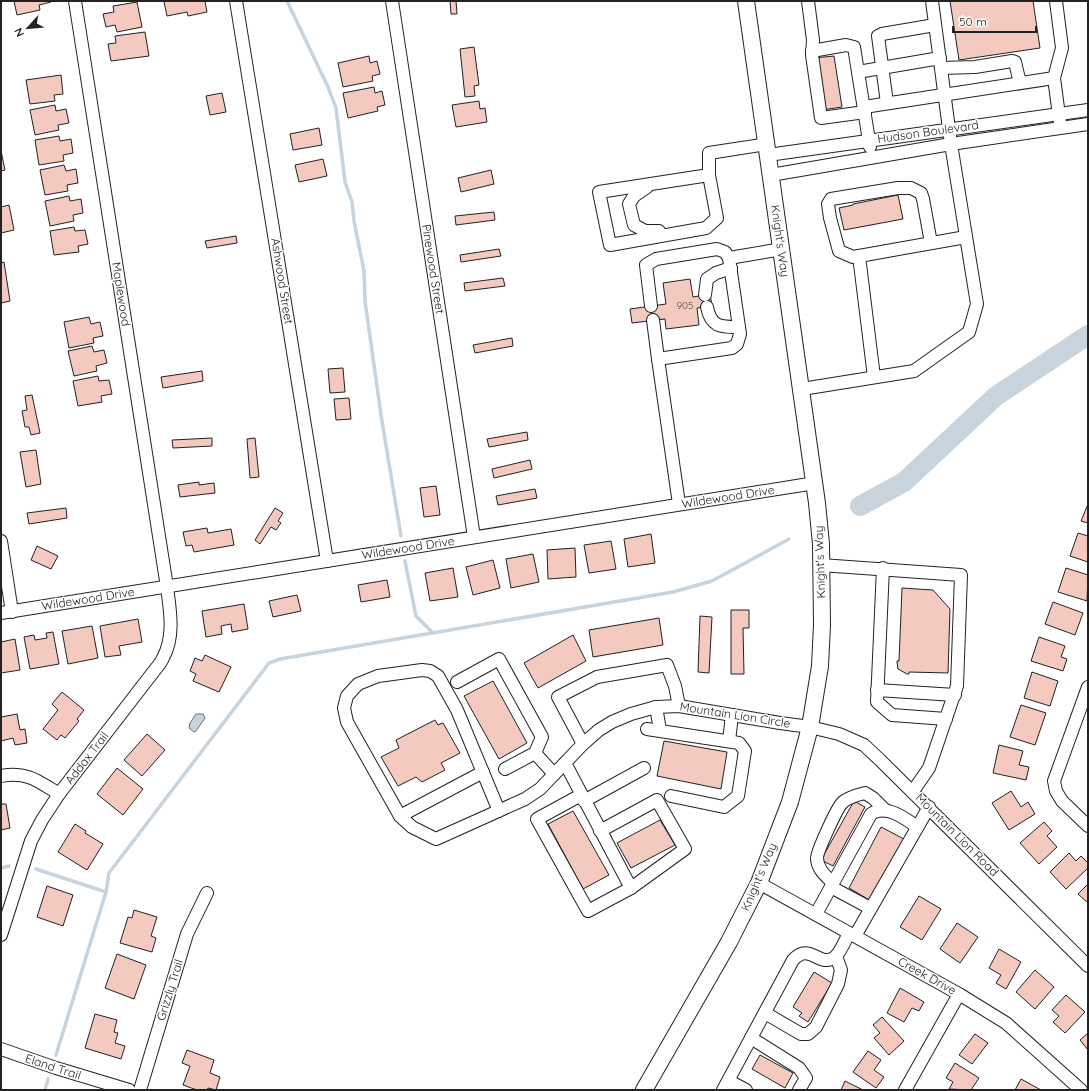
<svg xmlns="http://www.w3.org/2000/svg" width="1089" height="1091" font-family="Quicksand,sans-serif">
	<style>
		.water { fill: #c7d3dd; stroke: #6f6f6f }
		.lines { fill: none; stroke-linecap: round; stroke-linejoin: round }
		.stream { stroke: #c7d3dd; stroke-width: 3.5 }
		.river { stroke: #c7d3dd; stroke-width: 20 }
		.building { fill: #f3c9c0; stroke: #222 }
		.minor-casing { stroke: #222; stroke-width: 14 }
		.major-casing { stroke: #222; stroke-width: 18 }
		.minor { stroke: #fff; stroke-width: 12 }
		.major { stroke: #fff; stroke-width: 16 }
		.labels { text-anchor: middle; stroke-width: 3; stroke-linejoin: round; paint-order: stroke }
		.number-label { font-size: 10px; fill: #564c4a }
		.street-label { font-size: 12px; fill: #222; stroke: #fff }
	</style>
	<rect width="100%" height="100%" fill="#fff"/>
	<path class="water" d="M196,714h7l2,4 -9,13 -2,1 -5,-4 1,-5z"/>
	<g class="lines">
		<g class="stream">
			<path d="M287,1l41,86 8,21 9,74 7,20 2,19 10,50 1,30 16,114 20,121"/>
			<path d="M405,561l11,55 17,17"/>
			<path d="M1,868l8,-2"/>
			<path d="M36,869l70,23"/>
			<path d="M56,1055l50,-163 3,-19 160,-210 11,-4 393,-67 39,-11 77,-42"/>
			<path d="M45,1090l3,-11"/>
		</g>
		<path class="river" d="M860,506l44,-24 92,-86 92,-61"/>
	</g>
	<g class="building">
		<path d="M14,1h36l1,1 -12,3 1,5 -23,5z"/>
		<path d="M167,1h38l2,11 -19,4 -1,-4 -20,4 -3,-14z"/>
		<path d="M450,1h6l1,13h-6z"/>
		<path d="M950,1h83l7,47 -81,12z"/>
		<path d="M137,2l5,25 -25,5 -2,-7 -9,2 -3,-13 11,-2 -1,-6z"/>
		<path d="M145,32l4,24 -38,5 -3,-17 8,-1 -1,-7z"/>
		<path d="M474,47l5,38 -5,1 1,10 -10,1 -5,-48z"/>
		<path d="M369,56l1,7 7,-2 3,13 -8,2 1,5 -30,6 -5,-24z"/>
		<path d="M834,56l8,51 -20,3 -8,-52z"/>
		<path d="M61,75l2,19 -9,1 1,6 -25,3 -4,-24z"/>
		<path d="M374,87l1,6 7,-2 3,14 -8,2 1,4 -30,7 -5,-25z"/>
		<path d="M222,93l4,19 -16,3 -4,-19z"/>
		<path d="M479,101l1,8 5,-1 2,14 -31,5 -4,-22z"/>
		<path d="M55,105l1,6 10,-2 3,14 -11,2 1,5 -24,5 -5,-25z"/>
		<path d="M319,128l3,17 -29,5 -3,-16z"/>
		<path d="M59,136l1,5 11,-2 2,14 -10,2 1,6 -25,4 -4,-25z"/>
		<path d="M1,151l4,19 -4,1z"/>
		<path d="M323,159l4,17 -28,6 -4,-17z"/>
		<path d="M64,165l2,6 10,-2 2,14 -11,2 1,6 -23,4 -5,-25z"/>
		<path d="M491,170l3,14 -33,8 -3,-14z"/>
		<path d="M898,195l5,24 -59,11 -5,-22 14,-3v-1z"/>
		<path d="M69,196l1,5 11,-2 2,14 -10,2 1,6 -24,5 -5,-25z"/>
		<path d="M9,205l5,25 -13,3v-26z"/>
		<path d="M494,212l1,8 -39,5 -1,-9z"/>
		<path d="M74,227l1,4 10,-1 3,14 -10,2 1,6 -25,3 -4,-24z"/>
		<path d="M236,236l1,7 -30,5 -2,-7z"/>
		<path d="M499,249l2,7 -40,6 -1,-7z"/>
		<path d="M4,262l6,39 -9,2v-40z"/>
		<path d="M503,278l2,8 -40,5 -1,-8z"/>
		<path d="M690,279l3,18 17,-3 2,12 -15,2 2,17 -33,4 -1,-10 -33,4 -2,-14 36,-5 -3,-21z"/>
		<path d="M89,317l2,7 9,-2 3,14 -10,2 1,5 -25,5 -5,-26z"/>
		<path d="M512,338l1,8 -38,7 -2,-8z"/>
		<path d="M92,346l2,6 10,-2 3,13 -11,3 1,5 -23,5 -6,-25z"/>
		<path d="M343,368l2,24 -15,1 -2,-24z"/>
		<path d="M202,371l1,10 -40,7 -2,-11z"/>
		<path d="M98,376l1,5 10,-1 3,14 -11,2 1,6 -24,4 -5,-25z"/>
		<path d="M32,395l8,38 -9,2 -2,-8h-4l-3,-16 5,-1 -2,-14z"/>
		<path d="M349,398l2,21 -15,1 -2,-21z"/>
		<path d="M527,432l1,8 -39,7 -2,-8z"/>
		<path d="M212,438v8l-39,2 -1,-8z"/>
		<path d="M255,438l4,39 -9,1 -3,-39z"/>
		<path d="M36,450l5,34 -15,3 -6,-35z"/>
		<path d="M530,460l2,9 -38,9 -2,-9z"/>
		<path d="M199,482v3l15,-2 1,10 -35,4 -2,-12z"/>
		<path d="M436,486l4,29 -16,2 -4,-29z"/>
		<path d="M535,489l2,9 -39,7 -2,-9z"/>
		<path d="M1088,504v19l-7,-2z"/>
		<path d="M66,508l1,10 -38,6 -2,-11z"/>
		<path d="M275,508l8,5 -5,8 3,2 -5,7 -5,-3 -11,17 -5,-4z"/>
		<path d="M207,528l1,5 23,-4 3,16 -40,7 -2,-7 -6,1 -3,-14z"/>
		<path d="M1078,533l10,3v26l-18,-6z"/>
		<path d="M651,534l4,29 -27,4 -4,-28z"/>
		<path d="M611,541l5,28 -27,4 -5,-28z"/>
		<path d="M37,546l21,10 -7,13 -20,-9z"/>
		<path d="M575,548l1,29 -28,2 -1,-29z"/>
		<path d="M533,554l6,28 -28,6 -5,-29z"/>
		<path d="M493,560l7,28 -27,7 -7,-28z"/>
		<path d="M453,568l5,29 -28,4 -5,-28z"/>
		<path d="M1066,568l22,7 -1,26 -29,-9z"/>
		<path d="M387,580l3,17 -29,5 -3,-17z"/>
		<path d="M902,588l31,2 17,19 -2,64 -39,-1v2h-2l-9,-5 -1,-7v-1h2z"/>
		<path d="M297,595l4,16 -28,6 -4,-16z"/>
		<path d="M1053,602l30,11 -8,22 -30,-11z"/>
		<path d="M244,604l4,25 -16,3 -1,-8 -10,2 1,8 -16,3 -4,-26z"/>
		<path d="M731,610h18v18h-6l1,46h-13z"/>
		<path d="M700,616l12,1 -3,56 -11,-1z"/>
		<path d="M659,618l4,27 -70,12 -4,-27z"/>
		<path d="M138,619l4,23 -23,4 2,9 -16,2 -5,-31z"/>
		<path d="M92,626l6,32 -30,6 -6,-33z"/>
		<path d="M53,632l6,32 -29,5 -6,-32 10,-2 1,5 12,-2 -1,-5z"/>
		<path d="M573,635l13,26 -48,27 -14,-25z"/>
		<path d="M1039,637l26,9 -4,11 6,2 -4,12 -32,-10z"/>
		<path d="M15,639l5,31 -19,3v-31z"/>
		<path d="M205,655l26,12 -12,25 -26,-11 3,-7 -6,-3 5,-13 7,3z"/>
		<path d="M1032,672l26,9 -8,25 -26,-8z"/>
		<path d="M493,681l34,62 -28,16 -35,-63z"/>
		<path d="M62,692l22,18 -7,9 2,2 -14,17 -4,-3 -4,5 -14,-11 15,-19 -6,-6z"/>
		<path d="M1021,705l25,8 -11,32 -25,-8z"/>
		<path d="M17,714l3,16 5,-1 2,14 -12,2 -2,-7 -12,3v-24z"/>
		<path d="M435,720l3,5 5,-2 17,30 -19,10 4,7 -23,12 -6,-5 -18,9 -17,-29 18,-9 -3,-8z"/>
		<path d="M147,734l18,16 -23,26 -18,-16z"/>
		<path d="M664,741l63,11 -6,37 -64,-13z"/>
		<path d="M999,745l24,6 -4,14 10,2 -3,13 -33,-7z"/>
		<path d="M117,768l26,21 -20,26 -26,-21z"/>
		<path d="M1011,791l10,16 7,-5 7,12 -26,16 -17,-27z"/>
		<path d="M854,801l11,6 -32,59 -12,-6z"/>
		<path d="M1,804h5l4,24 -9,2z"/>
		<path d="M573,811l36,64 -26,14 -35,-65z"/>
		<path d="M660,820l15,25 -44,23 -14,-25z"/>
		<path d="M1044,822l8,9 -5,5 10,11 -18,17 -19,-21z"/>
		<path d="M75,824l11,7 -1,2 18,11 -16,26 -29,-18z"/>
		<path d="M881,827l23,12 -33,62 -22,-13z"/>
		<path d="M1069,853l7,8 5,-5 7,7v5l-22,21 -16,-17z"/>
		<path d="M1088,884v19l-10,-9z"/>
		<path d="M47,886l26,9 -10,31 -26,-9z"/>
		<path d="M919,896l22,13 -19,31 -22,-13z"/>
		<path d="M134,910l23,7 -6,19 5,2 -4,14 -32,-9 8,-26 4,1z"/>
		<path d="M957,923l21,14 -18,26 -20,-14z"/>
		<path d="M999,949l22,13 -15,27 -10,-6 5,-8 -12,-7z"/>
		<path d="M117,954l29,11 -12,34 -29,-11z"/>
		<path d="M1035,970l19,17 -19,22 -19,-17z"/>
		<path d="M814,972l18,11 -24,39 -9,-6 3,-3 -9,-6z"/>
		<path d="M900,988l24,14 -5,9 -7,-3 -8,14 -17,-9z"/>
		<path d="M1066,995l19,17 -20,21 -12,-11 6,-6 -7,-6z"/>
		<path d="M95,1014l22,6 -3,12 4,1 -3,10 10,3 -4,13 -36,-11z"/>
		<path d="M882,1017l22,24 -15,14 -15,-17 6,-5 -7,-8z"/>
		<path d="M1088,1033v17l-8,-10z"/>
		<path d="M975,1034l13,9 -16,21 -13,-9z"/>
		<path d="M187,1050l27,10 -4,13 10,4 -4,13 -8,-2 -1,2h-10l-14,-5 7,-19 -8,-3z"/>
		<path d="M868,1051l13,9 -7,10 10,7 -8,11 -23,-16z"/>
		<path d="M760,1055l33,18 -8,15 -33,-19z"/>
		<path d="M955,1063l24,15 -8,12 -22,-1 4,-7 -7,-4z"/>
		<path d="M1021,1079l20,11h-26z"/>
		<path d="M845,1081l18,9h-22z"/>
	</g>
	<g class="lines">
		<g class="minor-casing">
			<g id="minor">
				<path d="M236,1l91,560"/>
				<path d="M392,1l82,536"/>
				<path d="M808,1l5,39 -1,15 9,63 44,-6"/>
				<path d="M1056,1l6,47 -8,30 6,45"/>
				<path d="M812,51l34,-6 8,2 16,100"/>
				<path d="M941,68l34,-1 37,-6 3,1 5,21"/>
				<path d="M858,72l82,-14"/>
				<path d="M887,103l-9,-67 4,-2 53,-9"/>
				<path d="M864,107l190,-29"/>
				<path d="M768,155l320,-45"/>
				<path d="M709,175l8,43 -11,10 -96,17 -11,-53 110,-17v-22l58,-9"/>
				<path d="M771,175l180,-31 137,-20"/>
				<path d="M647,187l-13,9 -5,8 5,21 11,6h14"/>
				<path d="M859,256l-6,1 -14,-6 -9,-33 -2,-14 3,-5 67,-11h13l10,5 2,6 8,44"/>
				<path d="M729,258l53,-9"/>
				<path d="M705,295l2,-16 9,-6 15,-5"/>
				<path d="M651,306l-5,-41 10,-6 61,-10 8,3 4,6 11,76 -3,10 -5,4 -74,11 21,145"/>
				<path d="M707,307c4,21 15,20 32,20"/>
				<path d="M653,320l5,39"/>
				<path d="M874,377l-15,-121 107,-19"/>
				<path d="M802,389l112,-18 55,-39 8,-28 -26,-160 -19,-143"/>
				<path d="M1,541l11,71"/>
				<path d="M821,565l140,10 -4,111 -28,82 -16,23"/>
				<path d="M883,568l-6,134 15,13 54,4"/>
				<path d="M1,613l814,-130"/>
				<path d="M457,682l42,-23 43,78 -7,16 -30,16"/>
				<path d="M1088,687l-34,94 2,10 6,10 26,25"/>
				<path d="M877,690l78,5"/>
				<path d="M656,707l4,23"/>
				<path d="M647,729l92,14 6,8 -7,45 -14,11 -53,-11"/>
				<path d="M729,741l3,-26"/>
				<path d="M583,744l-25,-47 39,-20 70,-12 8,21 4,20"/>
				<path d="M535,753l19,21"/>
				<path d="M565,763l66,125"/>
				<path d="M1,776c26,-5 37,5 58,18"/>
				<path d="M581,795l-44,24 51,92 43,-23 54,-39 -28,-49 -57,31"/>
				<path d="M584,801l60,-33"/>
				<path d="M499,811l-42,-101 -19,-34 -8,-5 -8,-1 -44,6 -20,8 -11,12 -3,12 3,14 53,94 12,11 24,12 89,-40 15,-10 43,-45 16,-14 13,-8 19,-8 25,-7 23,-1 101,17 30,4 29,7 25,11 16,15 208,206"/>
				<path d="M400,816l83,-44"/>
				<path d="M759,883l200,111 47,29 75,67"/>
				<path d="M833,883c-7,-7 -16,-14 -16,-25 0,-6 20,-51 26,-56 6,-5 14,-7 22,-9l8,5 12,12"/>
				<path d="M831,887l39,21"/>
				<path d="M816,914l55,-100c15,-10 34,4 46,13"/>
				<path d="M1,935l30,-94 11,-21 17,-26 95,-123c3,-4 7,-8 9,-13 12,-22 7,-48 4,-71l-92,-586"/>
				<path d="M855,936l74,-129"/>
				<path d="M765,1013l36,21h7l8,-7 22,-43 3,-14 -5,-14"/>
				<path d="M751,1038l48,30 7,10 -7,12"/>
				<path d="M1,1049l55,19 73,22"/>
				<path d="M729,1081l17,9"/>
				<path d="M140,1090l47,-156 20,-41"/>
				<path d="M723,1090l70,-130c17,-19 26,9 42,-3 5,-4 11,-18 14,-24"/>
				<path d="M905,1090l54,-96"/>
			</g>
		</g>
		<g class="major-casing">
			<path id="major" d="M644,1090l85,-148 30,-59 31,-81 20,-75 10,-61 2,-41 -1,-81 -4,-41 -71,-502"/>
		</g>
		<use href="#minor" class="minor"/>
		<use href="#major" class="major"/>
	</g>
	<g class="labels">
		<g class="number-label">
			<text x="685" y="309">905</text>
		</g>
		<g class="street-label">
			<text transform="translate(928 132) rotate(-8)" y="4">Hudson Boulevard</text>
			<text transform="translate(780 241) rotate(82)" y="4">Knight's Way</text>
			<text transform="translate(433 269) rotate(81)" y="4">Pinewood Street</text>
			<text transform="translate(282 281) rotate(81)" y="4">Ashwood Street</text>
			<text transform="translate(121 294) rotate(81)" y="4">Maplewood</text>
			<text transform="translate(728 497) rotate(-9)" y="4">Wildewood Drive</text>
			<text transform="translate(408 548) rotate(-9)" y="4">Wildewood Drive</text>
			<text transform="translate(820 562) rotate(-92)" y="4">Knight's Way</text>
			<text transform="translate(88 599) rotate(-9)" y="4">Wildewood Drive</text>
			<text transform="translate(735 715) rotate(9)" y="4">Mountain Lion Circle</text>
			<text transform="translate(87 758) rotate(-52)" y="4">Addax Trail</text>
			<text transform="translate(957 835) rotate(45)" y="4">Mountain Lion Road</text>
			<text transform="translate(759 877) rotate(-67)" y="4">Knight's Way</text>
			<text transform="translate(927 976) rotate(29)" y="4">Creek Drive</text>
			<text transform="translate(170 990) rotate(-73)" y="4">Grizzly Trail</text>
			<text transform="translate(53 1067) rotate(18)" y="4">Eland Trail</text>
		</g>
	</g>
	<rect width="1089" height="1091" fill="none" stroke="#222222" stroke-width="4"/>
	<g transform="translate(28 28) rotate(243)" stroke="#ffffff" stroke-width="3" paint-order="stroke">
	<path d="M0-3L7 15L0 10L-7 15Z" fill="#222222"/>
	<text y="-6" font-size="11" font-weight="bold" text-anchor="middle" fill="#222222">N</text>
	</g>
	<path d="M953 26v6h83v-6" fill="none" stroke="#222222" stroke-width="2"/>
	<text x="959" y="26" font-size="12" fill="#222222" stroke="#ffffff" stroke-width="3" paint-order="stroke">50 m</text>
</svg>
